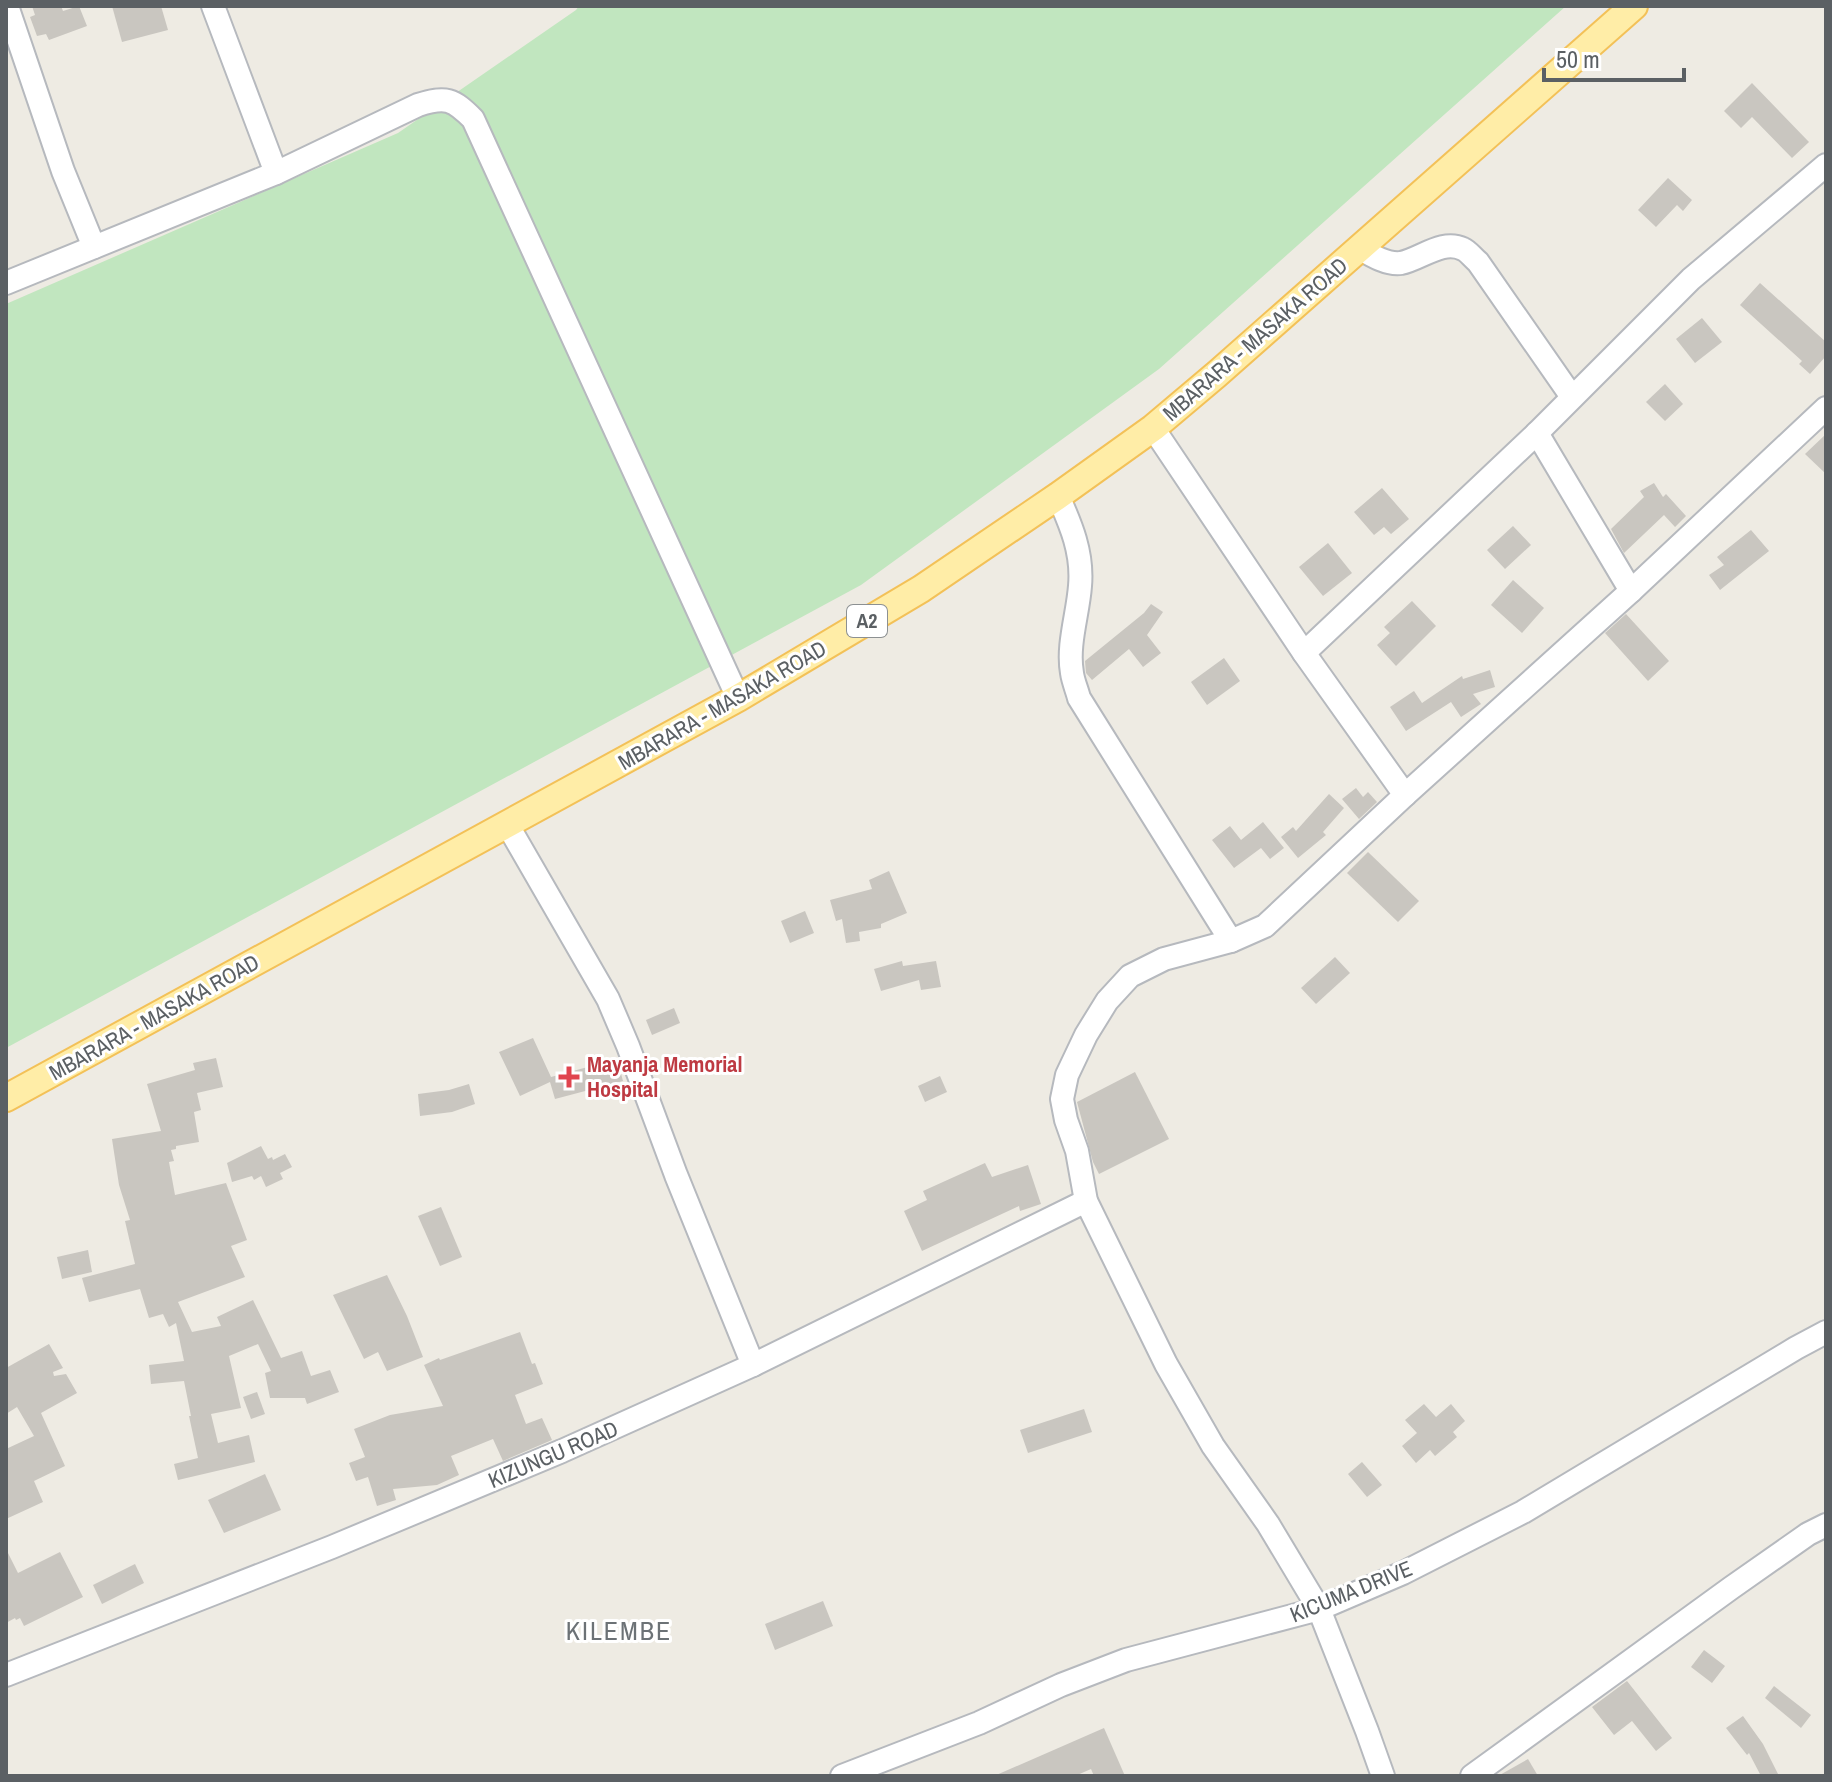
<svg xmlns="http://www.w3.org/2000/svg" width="1832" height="1782" font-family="'Archivo Narrow',sans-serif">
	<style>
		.green { fill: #c1e6bf }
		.building { fill: #c9c6c0 }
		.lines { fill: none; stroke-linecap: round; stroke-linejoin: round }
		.minor-casing { stroke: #b6b9be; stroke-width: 26 }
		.major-casing { stroke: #f3c158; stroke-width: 30 }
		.minor { stroke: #fff; stroke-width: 22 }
		.major { stroke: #ffeda7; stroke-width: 26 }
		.health-dot { fill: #e0444e; stroke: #fff; stroke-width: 3 }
		.labels { text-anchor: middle; stroke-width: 6; stroke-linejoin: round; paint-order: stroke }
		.shield { fill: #fff; stroke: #8c9092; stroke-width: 2 }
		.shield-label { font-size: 20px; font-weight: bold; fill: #5b6064 }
		.street-label { font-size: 22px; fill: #5b6064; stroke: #fff }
		.health-label { font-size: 22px; font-weight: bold; fill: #be3a42; stroke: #fff; text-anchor: start }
		.quarter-label { font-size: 26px; letter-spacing: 2px; fill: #6c7276; stroke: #fff }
	</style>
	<rect width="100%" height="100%" fill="#eeebe3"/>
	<path class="green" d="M579,6h987l-407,363 -298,216 -855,463v-744l392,-171 178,-123z"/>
	<g class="building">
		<path d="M32,6h29l2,5 16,-5 8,20 -38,14 -3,-6 -9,2 -7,-19 5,-2z"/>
		<path d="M112,6h49l7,24 -46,12z"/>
		<path d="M1752,83l57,59 -17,16 -40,-41 -11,11 -17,-17z"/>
		<path d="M1668,178l24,22 -9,11 -6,-6 -21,22 -18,-17z"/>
		<path d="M1760,283l66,59v14l-16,18 -11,-10 3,-3 -62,-56z"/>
		<path d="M1702,318l20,24 -27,21 -19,-24z"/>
		<path d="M1665,384l18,20 -18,17 -19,-19z"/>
		<path d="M1826,434v40l-21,-20z"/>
		<path d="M1654,483l9,14 3,-3 20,22 -11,11 -11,-12 -40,38 -13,-24 33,-32 -4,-6z"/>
		<path d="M1382,488l27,31 -18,15 -7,-7 -10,8 -20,-23z"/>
		<path d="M1513,526l18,19 -26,24 -18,-19z"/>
		<path d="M1751,530l18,21 -49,39 -11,-15 15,-10 -7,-8z"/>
		<path d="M1328,543l24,30 -29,23 -24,-29z"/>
		<path d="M1513,580l31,28 -22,25 -31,-28z"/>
		<path d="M1412,601l24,25 -40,40 -19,-21 13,-12 -6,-6z"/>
		<path d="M1151,604l12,8 -16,23 14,18 -18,14 -14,-18 -37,31 -6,-7 -1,-12 59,-48z"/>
		<path d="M1626,614l43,47 -21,20 -43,-48z"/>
		<path d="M1224,658l16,23 -33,24 -16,-23z"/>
		<path d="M1490,670l5,17 -22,7 8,10 -20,13 -10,-15 -45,29 -16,-24 24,-16 8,12 40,-27 1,3z"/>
		<path d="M1356,788l7,9 5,-5 9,10 -18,17 -17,-20z"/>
		<path d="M1329,794l15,14 -21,24 3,3 -28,23 -17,-21 12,-10 3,4z"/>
		<path d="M1263,822l21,26 -14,11 -9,-11 -27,20 -22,-28 18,-14 11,14z"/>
		<path d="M1368,852l51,49 -21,21 -51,-49z"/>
		<path d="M889,871l18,42 -26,11v4l-22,4 1,9 -14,2 -4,-24 -6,2 -6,-21 42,-11 -3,-9z"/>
		<path d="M805,911l9,22 -24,10 -9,-22z"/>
		<path d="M1335,957l15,16 -34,31 -15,-16z"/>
		<path d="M902,961l1,5 33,-5 5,26 -20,3 -2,-10 -38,11 -7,-22z"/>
		<path d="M674,1008l6,15 -28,12 -6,-15z"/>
		<path d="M533,1038l18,39 66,-18 6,22 -68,18 -5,-17 -30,14 -21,-44z"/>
		<path d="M216,1058l7,29 -26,6 4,17 -7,2 5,30 -23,4v3l-5,1 3,11 -5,1 6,33 51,-12 21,57 -16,6 14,31 -67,25 14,30 29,-6 -4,-9 36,-17 28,58 21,-7 9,25 19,-6 9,22 -32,12 -2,-6h-35l-5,-25 6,-2 -13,-27 -29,12 12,52 -30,6 7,29 31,-8 6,27 -77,18 -4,-16 24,-6 -9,-42h2l-7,-35 -33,3 -2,-19 35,-4 -8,-38 -7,4 -6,-13 -14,4 -9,-29 -51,13 -7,-24 53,-14 -10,-43 5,-1 -11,-35 -7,-46 49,-8 -14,-47 48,-14 -2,-7z"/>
		<path d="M1135,1072l34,67 -70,35 -6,-12 -16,-60z"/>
		<path d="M940,1076l7,16 -22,10 -7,-16z"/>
		<path d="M469,1084l6,20 -23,8 -32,4 -2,-22 31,-4z"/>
		<path d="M261,1146l7,13 4,-2 1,3 12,-6 7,13 -12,6 3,6 -17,8 -5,-11 -7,4 -2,-4 -20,6 -5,-19z"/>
		<path d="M985,1163l7,14 36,-12 13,39 -21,7 -1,-5 -97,45 -18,-40 23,-11 -4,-9z"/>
		<path d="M441,1207l21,50 -22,9 -22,-50z"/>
		<path d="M88,1250l4,22 -30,7 -5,-22z"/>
		<path d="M387,1275l20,41 16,41 -36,14 -9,-19 -14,7 -31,-64z"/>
		<path d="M520,1332l12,32 3,-1 8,21 -28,11 11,29 16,-6 10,22 -49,21 -10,-22 -42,17 8,19 -22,10 -44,4 3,11 -19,6 -9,-29 -12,4 -7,-18 16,-6 -11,-28 36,-14 53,-9 -19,-41 15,-7 1,2z"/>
		<path d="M49,1344l14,24 -10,4 1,4 12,-2 11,19 -36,20 24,53 -31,15 9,21 -37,17v-70l28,-13 -17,-29 -11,7v-46z"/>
		<path d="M257,1392l8,22 -14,5 -8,-22z"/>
		<path d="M1424,1404l12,13 15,-13 14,17 -12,11 4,5 -22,19 -5,-6 -14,13 -14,-17 15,-13 -12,-13z"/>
		<path d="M1084,1409l8,23 -64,21 -8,-23z"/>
		<path d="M1362,1462l20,23 -15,12 -19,-23z"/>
		<path d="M265,1474l16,36 -57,23 -16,-33z"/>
		<path d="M6,1549l12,24 42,-21 23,45 -59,29 -4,-8 -4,2 -1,-2 -9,5z"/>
		<path d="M135,1564l9,19 -42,21 -9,-19z"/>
		<path d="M823,1601l10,25 -58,24 -10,-26z"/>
		<path d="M1704,1650l21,16 -13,17 -21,-16z"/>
		<path d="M1627,1681l45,57 -16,13 -24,-30 -18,14 -22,-28z"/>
		<path d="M1774,1686l37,29 -10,13 -36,-30z"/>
		<path d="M1743,1716l20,28 16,32h-18l-12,-23 -2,2 -21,-27z"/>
		<path d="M1104,1728l21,48h-31l-3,-7 -16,7h-81z"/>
		<path d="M1528,1759l10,17h-40z"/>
	</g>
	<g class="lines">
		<g class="minor-casing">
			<g id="minor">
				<path d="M7,6l56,165 31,76"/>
				<path d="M213,6l63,167"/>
				<path d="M1359,248c12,7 28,17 42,15 20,-4 41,-24 62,-14 5,2 10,9 15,13l94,135"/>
				<path d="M6,283l270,-110 142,-68c28,-9 35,-6 55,14l265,579"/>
				<path d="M1153,428l151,225 101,142"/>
				<path d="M1537,433l94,158"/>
				<path d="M1058,496c13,29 25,57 22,90 -2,28 -13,59 -8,87 1,8 5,17 7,25l152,243"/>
				<path d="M1304,653l233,-220 154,-154 135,-114"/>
				<path d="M507,824l101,175 20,47 48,129 77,190"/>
				<path d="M6,1675l326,-128 230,-96 191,-86 333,-164"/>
				<path d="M842,1776l137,-53 82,-38 65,-25 193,-51 84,-36 120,-61 273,-164 30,-16"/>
				<path d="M1383,1776l-16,-45 -48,-122 -51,-85 -55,-78 -47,-82 -80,-163 -9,-50 -11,-31 -4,-21 5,-24 19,-40 21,-34 23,-25 34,-17 67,-18 34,-15 140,-131 226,-204 195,-183"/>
				<path d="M1472,1776l259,-188 77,-54 18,-9"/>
			</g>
		</g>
		<g class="major-casing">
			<path id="major" d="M6,1098l732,-400 183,-109 137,-93 95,-68 64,-54 417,-368"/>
		</g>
		<use href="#minor" class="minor"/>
		<use href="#major" class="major"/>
	</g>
	<path class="health-dot" d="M565 1065h8v8h8v8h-8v8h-8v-8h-8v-8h8z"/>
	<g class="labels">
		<rect class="shield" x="847" y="605" width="40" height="32" rx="6"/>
		<g class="shield-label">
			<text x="867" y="628">A2</text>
		</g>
		<g class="street-label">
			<text transform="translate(1255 339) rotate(-41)" y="8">MBARARA - MASAKA ROAD</text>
			<text transform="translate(722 705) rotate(-30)" y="8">MBARARA - MASAKA ROAD</text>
			<text transform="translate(154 1017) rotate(-29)" y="8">MBARARA - MASAKA ROAD</text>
			<text transform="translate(553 1454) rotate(-23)" y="8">KIZUNGU ROAD</text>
			<text transform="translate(1351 1591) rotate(-22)" y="8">KICUMA DRIVE</text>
		</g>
		<g class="health-label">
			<text x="587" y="1072">Mayanja Memorial<tspan x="587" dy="25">Hospital</tspan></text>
		</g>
		<g class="quarter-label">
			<text x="619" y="1640">KILEMBE</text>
		</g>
	</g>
	<rect width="1832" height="1782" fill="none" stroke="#5b6064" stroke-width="16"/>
	<path d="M1544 68v12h140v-12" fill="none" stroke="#5b6064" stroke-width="4"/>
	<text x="1556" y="68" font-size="24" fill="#5b6064" stroke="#ffffff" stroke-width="6" paint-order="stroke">50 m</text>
</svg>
